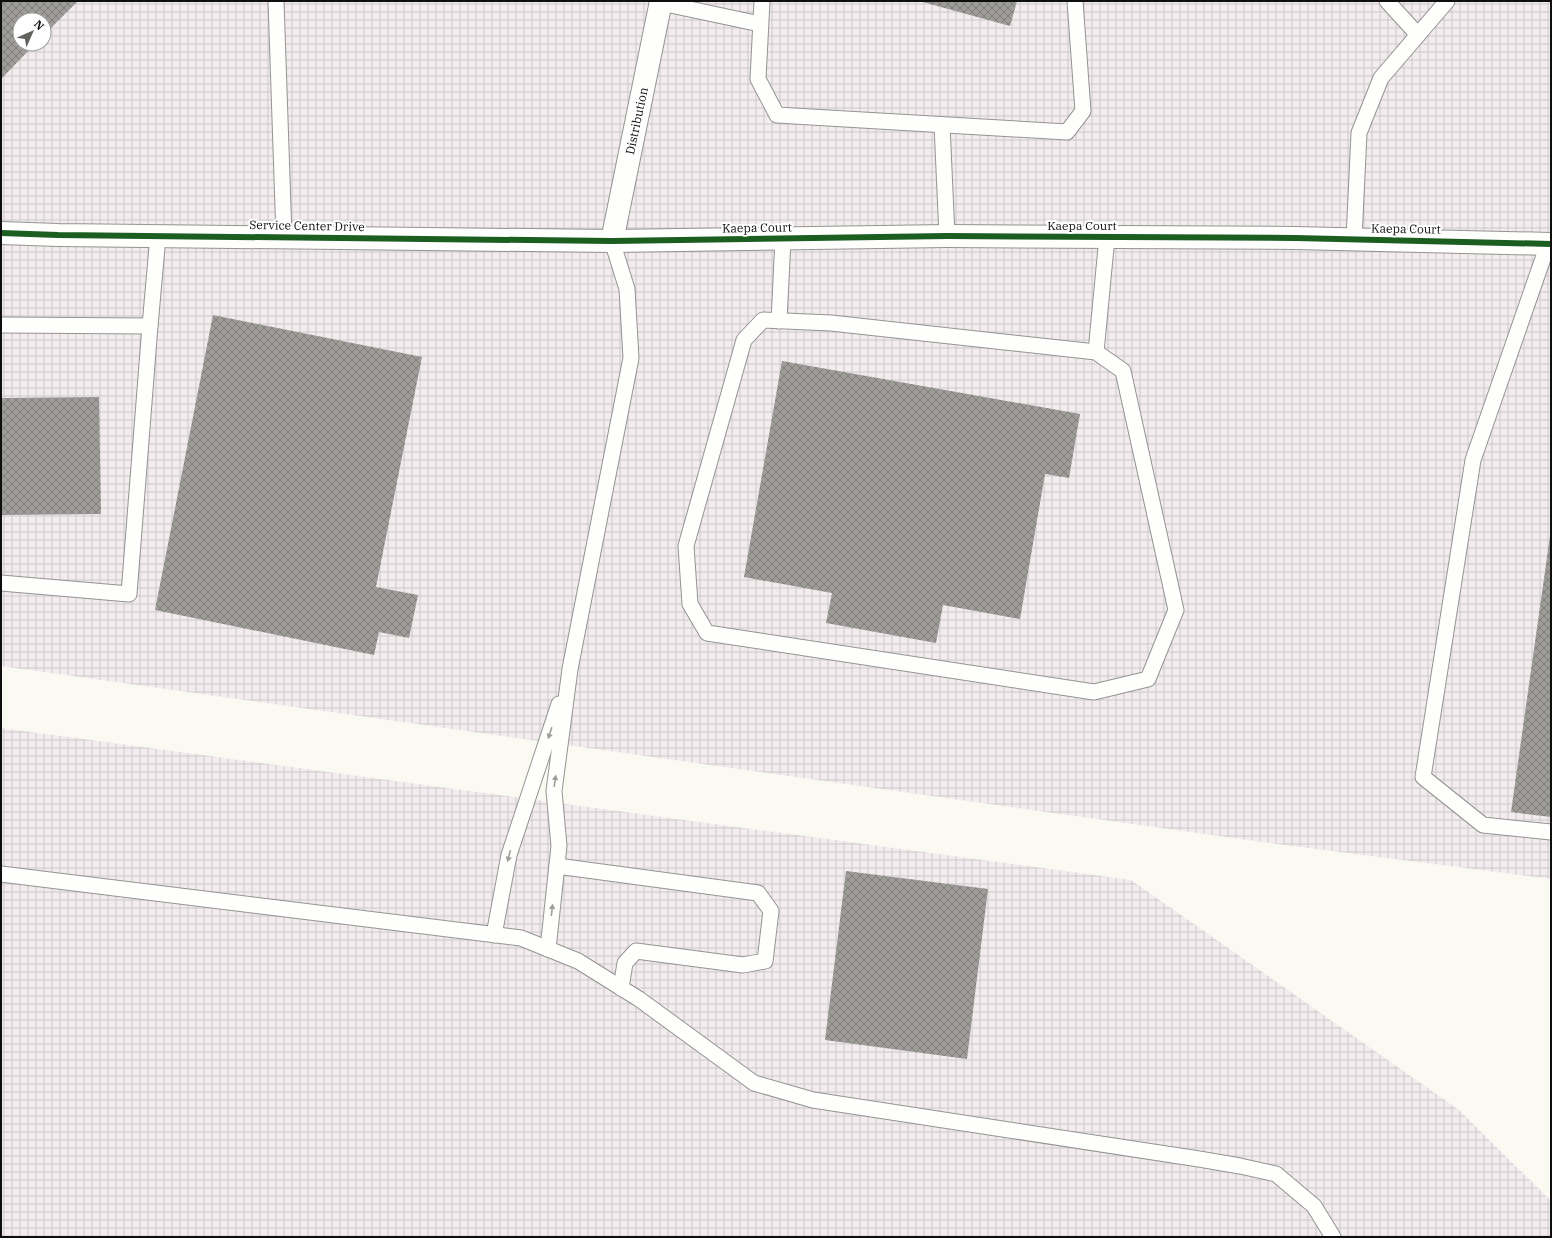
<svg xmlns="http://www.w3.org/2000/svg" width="1552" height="1238" font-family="'IBM Plex Serif',serif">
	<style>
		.industrial { fill: url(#industrial-grid); fill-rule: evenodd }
		.building { fill: url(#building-cross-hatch) }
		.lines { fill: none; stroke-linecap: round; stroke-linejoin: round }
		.lane-casing { stroke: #949491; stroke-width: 17 }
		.street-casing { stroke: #949491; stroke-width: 24 }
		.lane { stroke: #fefefd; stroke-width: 15 }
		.street { stroke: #fefefd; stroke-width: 22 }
		.cycleway-casing { stroke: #fff; stroke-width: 8 }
		.cycleway { stroke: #1b5e20; stroke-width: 6 }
		.oneway { fill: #9e9e9d }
		.labels { text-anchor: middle; stroke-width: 4; stroke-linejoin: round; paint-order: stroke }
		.street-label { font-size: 12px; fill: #0e0e0e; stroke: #fff }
	</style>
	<defs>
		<pattern id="industrial-grid" width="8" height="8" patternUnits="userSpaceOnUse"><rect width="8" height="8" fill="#f2ecef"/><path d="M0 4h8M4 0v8" fill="none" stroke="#cec9cc"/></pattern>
		<pattern id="building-cross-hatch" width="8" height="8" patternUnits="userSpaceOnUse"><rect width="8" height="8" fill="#9e9c98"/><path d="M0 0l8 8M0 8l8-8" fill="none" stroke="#7f7e7a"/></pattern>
	</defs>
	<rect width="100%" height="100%" fill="#faf9f2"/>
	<g class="industrial">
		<path d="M1,1h1550v878l-296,-38 -1254,-175zM20,20h24v24h-24z"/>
		<path d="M1,728l1130,152 328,230 92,91v36h-1550z"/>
	</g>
	<g class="building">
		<path d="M1,1h77l-34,34v-15h-24v24h15l-34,35z"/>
		<path d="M919,1h98l-7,25z"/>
		<path d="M213,315l209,42 -46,230 42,8 -9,43 -30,-6 -5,23 -219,-45z"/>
		<path d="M782,361l298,53 -11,64 -24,-4 -25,145 -77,-14 -7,38 -110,-20 6,-30 -88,-16z"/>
		<path d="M99,397l2,117 -100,1v-117z"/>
		<path d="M1550,536h1v281l-40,-5z"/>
		<path d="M846,871l142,18 -21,170 -142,-19z"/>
	</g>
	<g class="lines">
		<g class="lane-casing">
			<g id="lane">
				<path d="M276,1l8,236"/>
				<path d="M762,1l-4,78 19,36 290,17 16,-21 -8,-110"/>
				<path d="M1387,1l31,34"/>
				<path d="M661,3l99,21"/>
				<path d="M942,125l5,111"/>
				<path d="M1354,239l5,-106 22,-55 66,-77"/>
				<path d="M1548,244l-75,216 -50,317 60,48 68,7"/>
				<path d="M763,320l68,3 265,29 27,19 53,239 -28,69 -54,13 -387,-59 -17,-29 -4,-58 58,-206z"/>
				<path d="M779,321l4,-82"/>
				<path d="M1,325l149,1 8,-90"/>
				<path d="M1096,352l11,-115"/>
				<path d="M1,583l128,11 21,-268"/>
				<path d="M557,866l201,27 13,18 -6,50 -22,4 -107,-14 -11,12 -4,25"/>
				<path d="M1,874l520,64 57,23 61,38 115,84 59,17 386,59 41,7 36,8 38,32 19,31"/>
				<path d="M494,935l15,-80 50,-151"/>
				<path d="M548,949l11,-103 -5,-55 16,-122 61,-311 -4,-69 -15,-48"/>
			</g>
		</g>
		<g class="street-casing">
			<g id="street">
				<path d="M1,233l57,2 554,6 335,-5 348,2 256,6"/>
				<path d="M612,241l49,-240"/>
			</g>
		</g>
		<use href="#lane" class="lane"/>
		<use href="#street" class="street"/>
		<g class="cycleway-casing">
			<path id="cycleway" d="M1,233l57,2 554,6 335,-5 348,2 256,6"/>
		</g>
		<use href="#cycleway" class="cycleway"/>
	</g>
	<defs><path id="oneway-solid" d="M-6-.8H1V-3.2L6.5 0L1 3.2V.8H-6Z"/></defs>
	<g class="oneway">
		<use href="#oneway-solid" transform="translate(550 733) rotate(108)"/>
		<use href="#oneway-solid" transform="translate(555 781) rotate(-82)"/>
		<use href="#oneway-solid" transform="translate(509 856) rotate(104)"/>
		<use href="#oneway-solid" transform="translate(552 910) rotate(-84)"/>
	</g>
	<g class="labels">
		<g class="street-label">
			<text transform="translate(637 121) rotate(-78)" y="4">Distribution</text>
			<text transform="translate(307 226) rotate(1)" y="4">Service Center Drive</text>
			<text x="1082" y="230">Kaepa Court</text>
			<text transform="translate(757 228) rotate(-1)" y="4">Kaepa Court</text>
			<text transform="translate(1406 229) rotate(1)" y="4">Kaepa Court</text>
		</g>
	</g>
	<rect width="1552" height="1238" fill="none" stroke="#0e0e0e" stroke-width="4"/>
	<g transform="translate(32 32) rotate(45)"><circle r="19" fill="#ffffff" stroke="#9f9f9f"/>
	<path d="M0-3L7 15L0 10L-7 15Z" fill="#61605e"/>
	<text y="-6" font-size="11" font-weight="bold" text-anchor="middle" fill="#0e0e0e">N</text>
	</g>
</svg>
